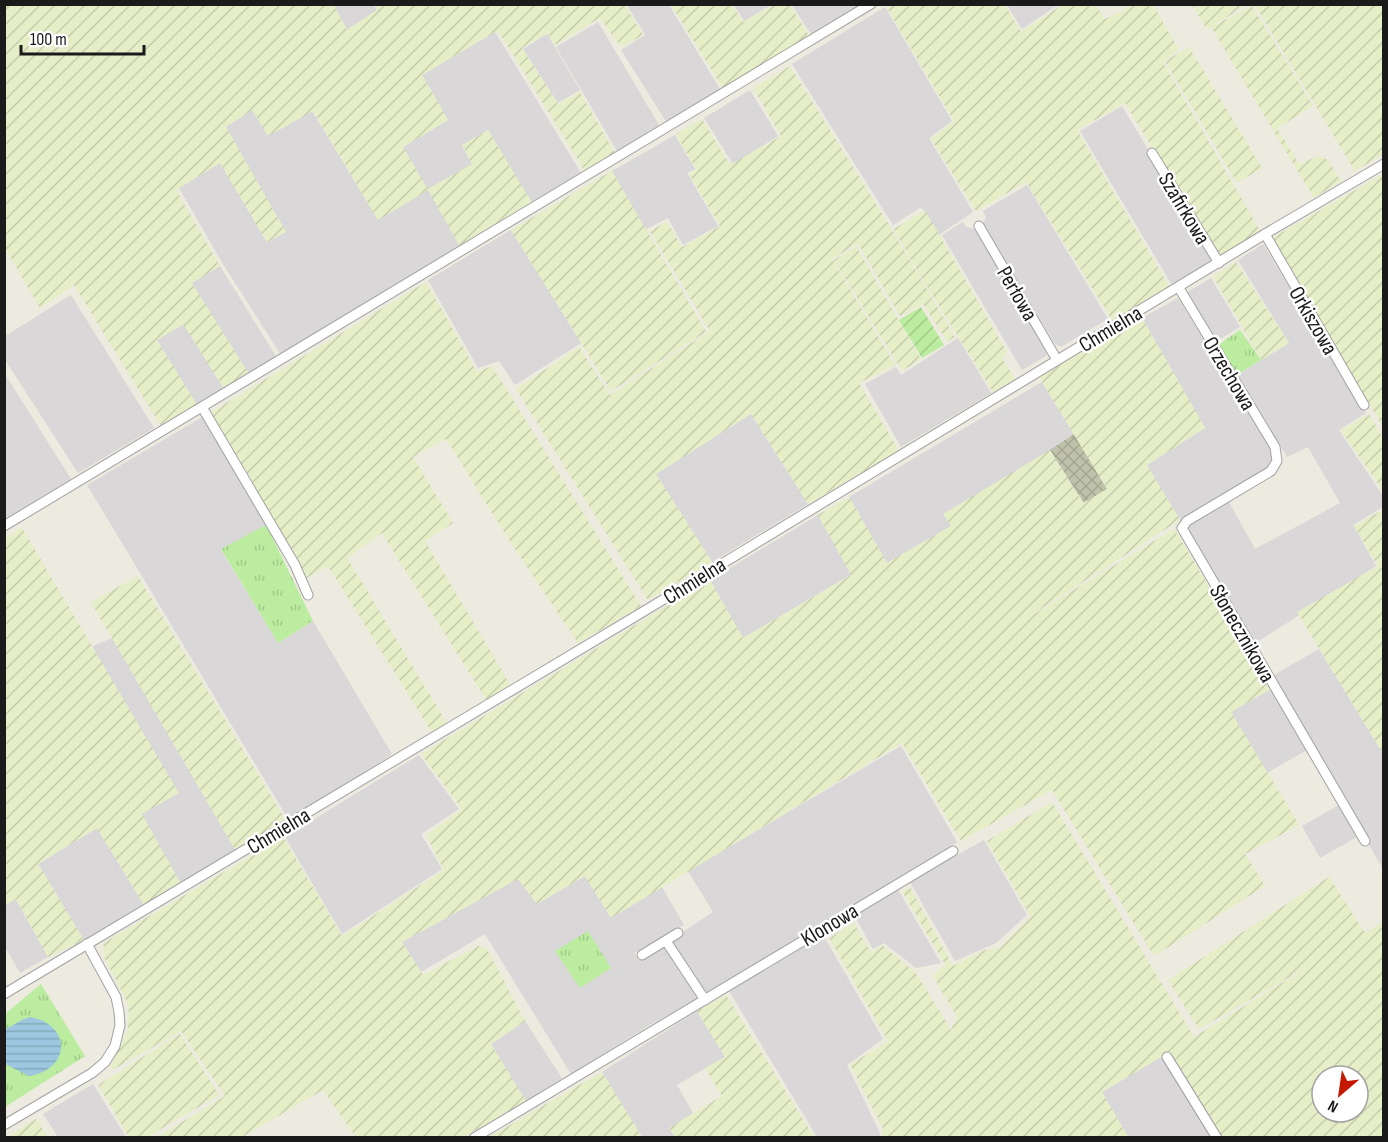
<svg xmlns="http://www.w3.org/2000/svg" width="1388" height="1142" font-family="'Sofia Sans Condensed',sans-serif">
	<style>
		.residential { fill: #d9d7d7 }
		.construction { fill: url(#construction-cross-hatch) }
		.farmland { fill: url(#farmland-furrows); fill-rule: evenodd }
		.grass { fill: url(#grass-tufts) }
		.garden { fill: url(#garden-furrows) }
		.water { fill: url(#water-rules) }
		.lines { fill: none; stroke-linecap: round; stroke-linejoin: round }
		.minor-casing { stroke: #a1a1a1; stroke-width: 11 }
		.minor { stroke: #fff; stroke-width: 9 }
		.labels { text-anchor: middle; stroke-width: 5; stroke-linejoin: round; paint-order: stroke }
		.street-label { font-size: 22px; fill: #1a1a1a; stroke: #fff }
	</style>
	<defs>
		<pattern id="construction-cross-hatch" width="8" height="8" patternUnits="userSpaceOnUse" patternTransform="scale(1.5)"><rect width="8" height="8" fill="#bfc2aa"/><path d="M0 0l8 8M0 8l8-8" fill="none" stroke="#a4a692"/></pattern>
		<pattern id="farmland-furrows" width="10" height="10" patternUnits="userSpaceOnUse" patternTransform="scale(1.5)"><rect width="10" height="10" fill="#e6eec8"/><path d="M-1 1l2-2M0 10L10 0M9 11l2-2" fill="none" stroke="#c5ccab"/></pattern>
		<pattern id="grass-tufts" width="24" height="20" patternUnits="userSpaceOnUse" patternTransform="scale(1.5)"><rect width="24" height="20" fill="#bceca0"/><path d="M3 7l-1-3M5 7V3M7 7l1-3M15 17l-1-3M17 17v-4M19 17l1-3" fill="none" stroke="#a1ca89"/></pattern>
		<pattern id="garden-furrows" width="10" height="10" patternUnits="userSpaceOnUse" patternTransform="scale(1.5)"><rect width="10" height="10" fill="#bceca0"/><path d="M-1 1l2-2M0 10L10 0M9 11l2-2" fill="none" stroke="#a1ca89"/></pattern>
		<pattern id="water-rules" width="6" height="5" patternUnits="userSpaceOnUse" patternTransform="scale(1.5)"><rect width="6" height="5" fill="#9cc7de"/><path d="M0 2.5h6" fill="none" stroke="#86aabe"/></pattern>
	</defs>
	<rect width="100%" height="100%" fill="#edeadf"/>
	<g class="residential">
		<path d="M334,5h40l3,5 -30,20z"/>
		<path d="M627,5h42l52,86 -54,32 -46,-73 24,-15z"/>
		<path d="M734,5h37l-27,16z"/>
		<path d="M792,5h68l-49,29z"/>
		<path d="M1007,5h51l-36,24z"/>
		<path d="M885,7l67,114 -23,17 44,74 -34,23 -18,-28 -28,18 -101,-161z"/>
		<path d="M598,22l61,103 -42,26 -61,-104z"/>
		<path d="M495,32l86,141 -49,30 -44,-73 -26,16 10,18 -12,83 -179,108 -58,-91 -44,-76 41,-25 47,79 19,-10 -61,-105 27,-17 16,26 44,-25 66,109 25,-73 45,-27 -26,-45z"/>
		<path d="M547,34l33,56 -22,13 -35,-54z"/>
		<path d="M750,90l28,46 -45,28 -29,-46z"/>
		<path d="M1122,106l92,154 -42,25 -92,-154z"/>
		<path d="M675,135l20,34 -8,4 31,53 -35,19 -15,-27 -23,12 -33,-59z"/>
		<path d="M1027,185l81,134 -47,28 -6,-3 -72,-120 3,-7 -3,-6z"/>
		<path d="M963,222l3,5 9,2 72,122 -1,5 -24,14 -80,-135z"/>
		<path d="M511,230l70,113 -66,42 -16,-24 -21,7 -50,-88z"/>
		<path d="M1263,244l103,169 -27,17 44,66v11l-30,18 23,41 -122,78 -69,-115 44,-27 26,47 85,-46 -32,-56 -21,10 -50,-82 52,-32 -51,-83z"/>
		<path d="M220,266l57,92 -28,16 -58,-91z"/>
		<path d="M1211,278l29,49 -25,15 -29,-49z"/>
		<path d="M71,295l83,133 -76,45 -74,-115 1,-22z"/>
		<path d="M1178,298l97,157 -4,13 -91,52 -33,-55 58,-37 -63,-110z"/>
		<path d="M184,324l40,65 -27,16 -40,-65z"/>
		<path d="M958,338l33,55 -90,54 -36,-63 31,-17 5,8z"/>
		<path d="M5,374l66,105 -66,40h-1z"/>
		<path d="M1042,382l65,107 -163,25 7,12 -64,37 -38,-66z"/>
		<path d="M751,414l57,90 -96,58 -56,-88z"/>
		<path d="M204,416l62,109 -45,25 57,93 35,-22 79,133 -102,68 -203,-337z"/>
		<path d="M818,515l34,59 -109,64 -33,-58z"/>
		<path d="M112,638l125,215 -55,33 -41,-73 37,-20 -87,-146z"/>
		<path d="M1319,649l64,105v115l-111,-193z"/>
		<path d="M1271,689l36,61 -40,23 -36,-61z"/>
		<path d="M901,746l56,96 -253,152 -35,-53 44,-29 -25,-41z"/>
		<path d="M419,755l40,54 -38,25 21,35 -100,65 -57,-97z"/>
		<path d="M1339,805l18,32 -37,21 -18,-32z"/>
		<path d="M97,828l46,76 -59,36 -46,-76z"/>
		<path d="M984,840l43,75 -31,28 -41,18 -45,-79z"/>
		<path d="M585,876l26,42 51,-31 22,38 -50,28 5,8 26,-15 34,52 -51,28 -77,48 -86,-140 -64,38 -19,-30 116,-63 19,25z"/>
		<path d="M897,888l44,75 -25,5 -32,-25 -11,6 -20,-36z"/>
		<path d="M15,898l33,59 -28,16 -15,-26v-42z"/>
		<path d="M822,933l61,106 -36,26 33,68v4h-63l-88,-146z"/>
		<path d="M697,1011l28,46 -48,28 16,28 -24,15 6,9h-33l-40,-65z"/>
		<path d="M525,1021l37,57 -36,23 -35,-57z"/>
		<path d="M1164,1055l50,82h-86l-26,-45z"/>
		<path d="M93,1084l33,53h-68l-15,-23z"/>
	</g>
	<path class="construction" d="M1074,434l33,55 -23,14 -34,-53z"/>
	<g class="farmland">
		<path d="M893,4l112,1 16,27 41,-27h33l10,14 28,-14h20l26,45 -16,12 97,169 -40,28 -95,-156 -48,27 92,156 -55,37 -88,-141 -50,29 -45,-72 23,-18 -67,-113z"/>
		<path d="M4,5h330l13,25 30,-20 -3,-5h251l18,30 -22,12 -21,-29 -45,27 -8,-12 -25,15 36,56 22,-12 35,61 -30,18 -86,-139h-4l-73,43 26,45 -45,27 25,42 44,-25 -10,-19 26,-15 44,73 -72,44 -32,-57 -50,30 -65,-109 -45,25 -16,-26 -26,17 60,105 -19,10 -47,-79 -44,27 44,76 -28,17 57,91 -25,15 -41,-65 -26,16 40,65 -36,21 -87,-141 -34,23 -35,-60z"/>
		<path d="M671,5h61l11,17 31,-17h16l20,32 -87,51z"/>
		<path d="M1192,5h54l-35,22 41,-21 61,100 -36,22 22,36 20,-8 9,4 13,21 -27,17 -103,-171 -4,2z"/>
		<path d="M1255,5h128v149l-28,17z"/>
		<path d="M1189,47l73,121 -25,15 -72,-122z"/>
		<path d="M790,66l101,162 64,109 -8,4 -24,-37 -23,12 -42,-73 -26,16 63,106 -36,18 40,68 -91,53 -57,-90 -95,60 56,88 -64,38 -132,-211 63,-42 31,48 100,-64 -60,-100 17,-9 15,25 38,-21 -31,-52 7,-5 -20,-35 26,-15 28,46 51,-29 -28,-48z"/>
		<path d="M612,171l94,161 -95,59 -100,-161z"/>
		<path d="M1383,174v253l-111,-189z"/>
		<path d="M925,210l82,142 -5,6 13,21 -22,13 -72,-115 -27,-48z"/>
		<path d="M856,246l65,113 -19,12 -68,-111z"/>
		<path d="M1236,262l53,81 -28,17 -48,-84z"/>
		<path d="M426,282l51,90 15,-6 149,240 -63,37 -69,-103 -63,-101 -33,18 40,66 -28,18 87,147 -25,13 -105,-168 -35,25 101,167 -15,9 -105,-168 -23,13 -7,-20 -88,-146z"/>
		<path d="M1142,318l63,110 -58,37 33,55 -177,113 171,-104 97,160 -40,23 68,113 -54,29 20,32 -111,70 -102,-166 -91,51 -59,-98 -291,175 -26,-42 -48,28 -19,-25 -116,63 21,33 55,-29 9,3 38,72 -34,23 35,57 -62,36h-108l-33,-47 -81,47h-85l68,-41 -44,-65 -67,38 -4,-2 18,-37 1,-24 -26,-51 1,-12 179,-106 59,99 102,-66 -18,-35 36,-26 -41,-55 289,-174 33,58 108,-63 -33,-60 31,-18 38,66 64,-37 -8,-12 107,-64 33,53 24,-14 -68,-112z"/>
		<path d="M1369,414l14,24v53l-42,-61z"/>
		<path d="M1381,511l3,4 -1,239 -86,-142 81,-46 -24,-40z"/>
		<path d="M22,528l157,265 -37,21 40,72 -37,21 -48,-79 -59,36 46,76 -36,17 -32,-58 -11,6 -1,-367z"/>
		<path d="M138,576l150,248 -51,29 -146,-251z"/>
		<path d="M1052,802l142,235 132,-81 -127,73 -31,-49 161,-103 36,56 18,-11v215h-160l-53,-85 -68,40 26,45h-245l-1,-11 -32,-61 38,-24 -59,-103 25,-15 17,30 11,-8 33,27 36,58 6,-13 -24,-41 12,-12 -43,-73 8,-4 43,79 31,-16 14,-1 33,-32 -44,-76zM1322,1076h36v36h-36z"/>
		<path d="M726,995l88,142h-139l-6,-9 53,-32 -17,-28 20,-11 -28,-46z"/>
		<path d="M180,1034l39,61 -72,42h-18l-31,-52z"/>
		<path d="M602,1072l40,65h-153z"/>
		<path d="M36,1119l12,18h-41z"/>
	</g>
	<g class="grass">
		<path d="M1240,330l21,30 -24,15 -19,-30z"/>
		<path d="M266,525l47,96 -35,22 -57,-94z"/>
		<path d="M588,931l23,37 -31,20 -25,-37z"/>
		<path d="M41,984l44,72 -80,51v-93z"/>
	</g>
	<path class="garden" d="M921,307l23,38 -22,13 -23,-38z"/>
	<path class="water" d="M30,1017c41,7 42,52 -1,59l-22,-11 -2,-3 -1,-32 20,-11z"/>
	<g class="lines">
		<g class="minor-casing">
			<g id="minor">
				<path d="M1152,153l67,110"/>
				<path d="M979,226l78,134"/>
				<path d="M1265,234l99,171"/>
				<path d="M1179,288l96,159 2,14 -6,10 -84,50 -5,7 183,313"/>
				<path d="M202,407l93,158 13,30"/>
				<path d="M4,526l867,-522"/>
				<path d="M666,941l39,59"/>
				<path d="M642,955l36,-22"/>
				<path d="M4,994l642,-384 619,-376 119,-70"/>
				<path d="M1167,1057l50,81"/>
				<path d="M4,1125l88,-52 13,-11 10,-16 5,-21 -1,-13 -3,-15 -29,-53"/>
				<path d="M474,1138l479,-287"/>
			</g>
		</g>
		<use href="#minor" class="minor"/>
	</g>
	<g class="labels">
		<g class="street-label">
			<text transform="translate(1185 208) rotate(59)" y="8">Szafirkowa</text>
			<text transform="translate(1018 293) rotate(60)" y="8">Perłowa</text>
			<text transform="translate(1314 320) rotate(60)" y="8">Orkiszowa</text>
			<text transform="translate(1110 328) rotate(-31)" y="8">Chmielna</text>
			<text transform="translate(1230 373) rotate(59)" y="8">Orzechowa</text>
			<text transform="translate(694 580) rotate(-32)" y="8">Chmielna</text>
			<text transform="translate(1243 633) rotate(60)" y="8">Słonecznikowa</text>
			<text transform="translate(278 830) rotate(-31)" y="8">Chmielna</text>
			<text transform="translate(829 924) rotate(-31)" y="8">Klonowa</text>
		</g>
	</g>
	<rect width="1388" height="1142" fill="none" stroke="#1a1a1a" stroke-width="12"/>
	<g transform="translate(1340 1094) rotate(209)"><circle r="28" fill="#ffffff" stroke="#a3a3a3" stroke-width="1.5"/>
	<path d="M0-4.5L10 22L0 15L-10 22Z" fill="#c51800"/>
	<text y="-9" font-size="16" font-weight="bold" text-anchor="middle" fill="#1a1a1a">N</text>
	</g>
	<path d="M21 45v9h123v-9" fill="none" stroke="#1a1a1a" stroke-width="3"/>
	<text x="30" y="45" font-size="18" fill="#1a1a1a" stroke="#ffffff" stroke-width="4.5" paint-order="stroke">100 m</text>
</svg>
